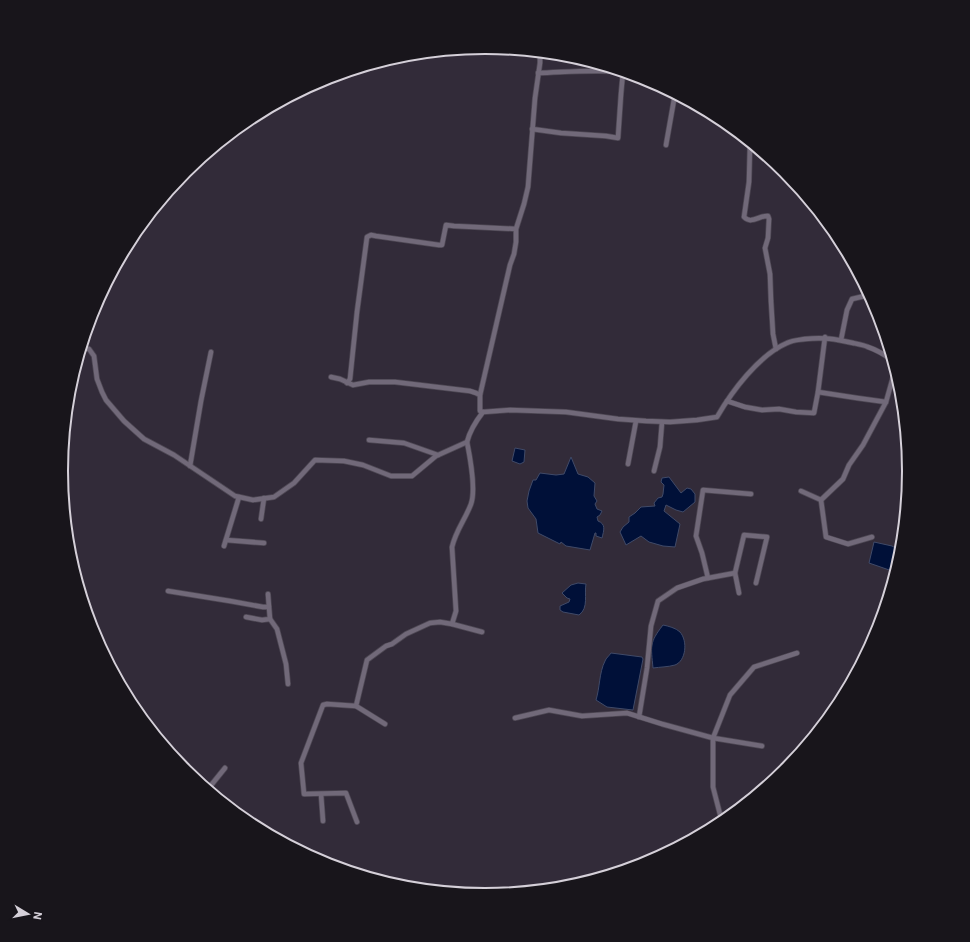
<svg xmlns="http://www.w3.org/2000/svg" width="970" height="942" font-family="Roboto,sans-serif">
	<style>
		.water { fill: #001038; stroke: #404a68 }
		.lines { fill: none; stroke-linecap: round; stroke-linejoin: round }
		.street-casing { stroke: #4e4854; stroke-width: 6 }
		.street { stroke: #716979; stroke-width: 4.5 }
		.rim { fill: none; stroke: #d5d0d9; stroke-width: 2 }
	</style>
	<rect width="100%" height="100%" fill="#322b39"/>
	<g class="water">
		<path d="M515,448l10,2 -1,12 -4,2 -8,-3z"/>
		<path d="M571,457l7,17 10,3 7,6 -1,13 3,5 -2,3 2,5 5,2 -2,4 -3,2 1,4c8,3 6,9 4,17l-6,-2v-3h-1l-5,17 -24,-4 -5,-4 -1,2 -22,-11 -2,-14 -8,-11 -1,-7 2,-10 4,-11h3l4,-7 16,2 8,-1z"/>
		<path d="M669,477l12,16 6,-5 4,1 4,5v8l-12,10 -7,-2 -10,-5 -2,6 16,13 -5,23 -12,-1 -14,-4 -8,-6 -15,9 -6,-13 3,-5 6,-5v-5l6,-4 6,-6 14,-1 -1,-3 4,-5 4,-1 1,-3 1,-9 -3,-3 1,-4z"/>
		<path d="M874,542l18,4 9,5 -6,21 -26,-9z"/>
		<path d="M578,583l8,1c-2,10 3,24 -7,31l-16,-3 -3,-2v-4l9,-4 1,-3 -3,-1 -5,-5 9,-8z"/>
		<path d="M663,625c5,1 13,3 17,7 8,9 6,29 -5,33 -7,2 -15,2 -22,3 -2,-22 -4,-25 10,-43z"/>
		<path d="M611,653l31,4 1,2 -10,51 -26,-3 -11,-7c4,-13 3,-27 9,-39 1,-3 4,-5 6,-8z"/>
	</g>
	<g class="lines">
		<g class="street-casing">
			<g id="street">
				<path d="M538,73c29,-1 57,-4 86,-1"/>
				<path d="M532,129l29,4 45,3 12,2 3,-44 2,-22"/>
				<path d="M751,143l-1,2 -1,37 -5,35c8,8 15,-2 24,-1l1,3 -1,19 -3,10 5,26 1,27 2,33 3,15"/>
				<path d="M666,145l9,-51"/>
				<path d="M841,340l6,-30 5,-11 17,-4"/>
				<path d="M81,348l8,1 5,7 3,23 5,13 4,8 18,21 20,18 30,16 61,41 18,4 21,-3 20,-14 21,-23 29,1 19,4 28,11h21l24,-20 31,-14"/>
				<path d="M331,377l9,2 13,6 16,-3h26l75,9 6,2 4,2"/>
				<path d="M347,383l3,-4 7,-67 10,-75 4,-2 5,1 63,9h3l4,-20 8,1 62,3"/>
				<path d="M818,392l39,6 29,4"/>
				<path d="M727,401l18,6 17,3 17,-1 17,3 18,1 4,-21 7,-55"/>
				<path d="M483,412l-3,-1v-16l30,-130 4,-11 2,-12v-13l8,-25 4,-17 7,-89 5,-35v-11"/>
				<path d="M369,440l35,3 34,12"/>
				<path d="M628,464l8,-43"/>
				<path d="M190,466l11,-65 10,-49"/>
				<path d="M654,471l6,-24 2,-25"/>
				<path d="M801,491l20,9"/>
				<path d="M261,519l3,-21"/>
				<path d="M872,537l-24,7 -22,-7 -5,-37 22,-21 6,-14 14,-20 23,-43 9,-32"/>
				<path d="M226,540l38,3"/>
				<path d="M224,546l15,-49"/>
				<path d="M735,573l9,-38 23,2 -11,46"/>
				<path d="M708,578l-6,-25 -6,-17 7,-46 48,4"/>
				<path d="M168,591l62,10 33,6h6l1,12 -8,1 -16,-3"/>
				<path d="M268,594l1,13"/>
				<path d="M270,619l7,10 9,35 2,20"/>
				<path d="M452,624l4,-13 -4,-64c4,-17 13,-27 19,-43 5,-14 -1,-47 -4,-62 3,-12 9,-21 16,-30l27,-2 56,2 52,7 28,2 24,1 27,-2 20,-3c15,-26 42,-62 70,-74 6,-3 12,-3 18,-4 19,-2 30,0 48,4 5,1 11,2 15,4 9,3 17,8 24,13"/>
				<path d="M356,706l-29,-2 -4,1 -22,58 3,31 42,-1 11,29"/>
				<path d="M639,717l8,-49 4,-42 7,-25 19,-13 26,-9 32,-6 4,20"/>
				<path d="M515,718l34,-8 33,6 45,-3 35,11 51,14 17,-43 24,-28 43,-14"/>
				<path d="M385,724l-29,-18 11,-46 19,-14 6,-2 14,-10 24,-11 10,-1 12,2 30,8"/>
				<path d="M208,789l17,-21"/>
				<path d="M321,794l2,27"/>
				<path d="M722,822l-9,-35v-49l49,8"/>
			</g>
		</g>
		<use href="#street" class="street"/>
	</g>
	<path d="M0 0H970V942H0ZM68 471a417 417 0 1 1 834 0a417 417 0 1 1-834 0Z" fill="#18151b" fill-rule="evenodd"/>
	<path class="rim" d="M68 471a417 417 0 1 1 834 0a417 417 0 1 1-834 0Z"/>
	<g transform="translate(28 914) rotate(100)" stroke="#18151b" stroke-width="3" paint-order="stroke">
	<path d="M0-3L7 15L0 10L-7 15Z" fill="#d5d0d9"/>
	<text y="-6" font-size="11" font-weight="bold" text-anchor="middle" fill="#d5d0d9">N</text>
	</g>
</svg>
